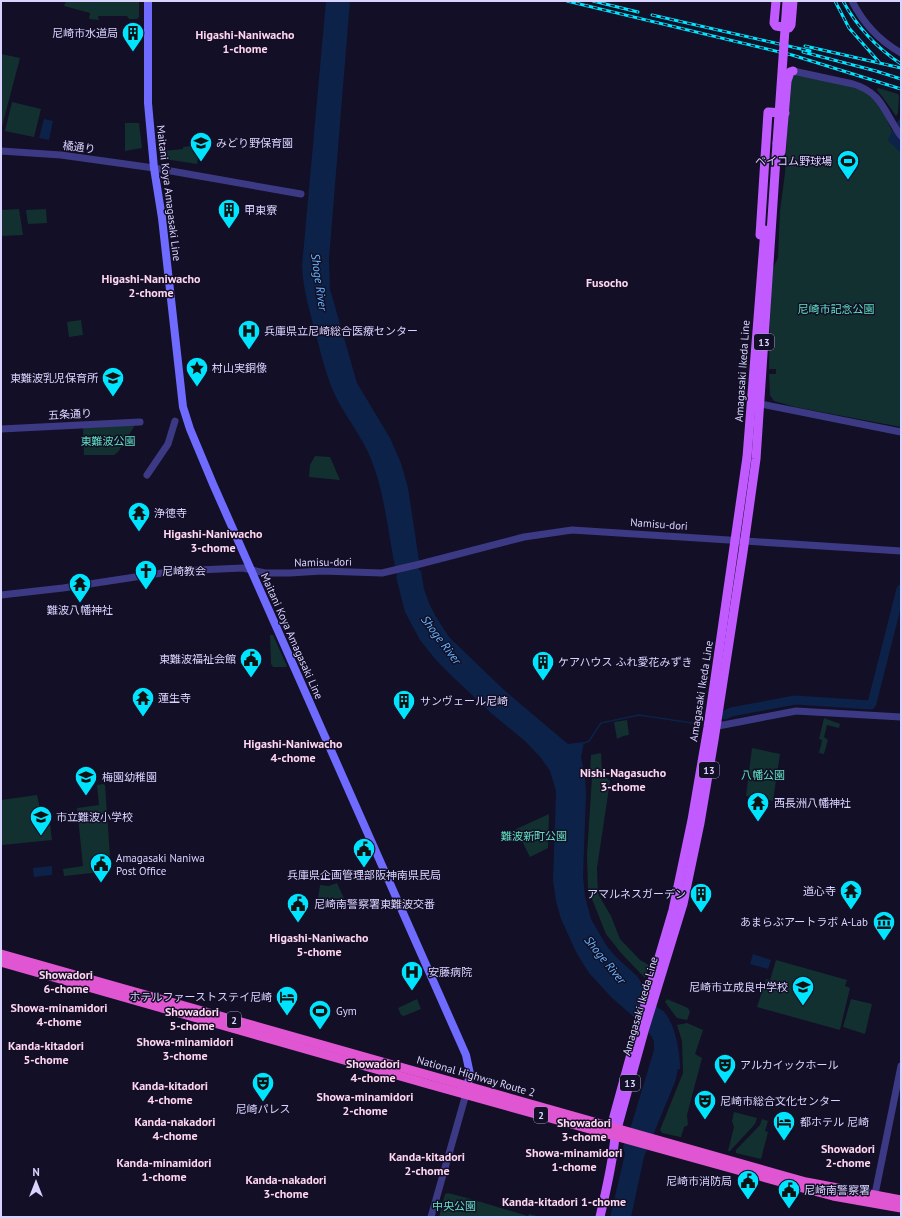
<svg xmlns="http://www.w3.org/2000/svg" width="902" height="1218" font-family="'PT Sans','Noto Sans JP',sans-serif">
	<style>
		.green { fill: #12302f }
		.water { fill: #0c2248 }
		.lines { fill: none; stroke-linecap: round; stroke-linejoin: round }
		.stream { stroke: #0c2248; stroke-width: 1.5 }
		.river { stroke: #0c2248; stroke-width: 9 }
		.tertiary { stroke: #3d3a85; stroke-width: 7 }
		.secondary { stroke: #6f6bff; stroke-width: 8 }
		.primary { stroke: #c25bff; stroke-width: 9 }
		.trunk { stroke: #e055d1; stroke-width: 9 }
		.rail-casing { stroke: #00e5ff; stroke-width: 3 }
		.rail { stroke: #130f26; stroke-width: 1.5; stroke-dasharray: 4.5; stroke-linecap: butt }
		.primary-bridge { stroke: #c25bff; stroke-width: 9 }
		.labels { text-anchor: middle; stroke-width: 3; stroke-linejoin: round; paint-order: stroke }
		.shield { fill: #130f26; stroke: #9e99be; stroke-width: 1 }
		.shield-label { font-size: 10px; font-weight: bold; fill: #d9d4ff }
		.poi-label { font-size: 11px; fill: #d9d4ff; stroke: #130f26; text-anchor: start }
		.street-label { font-size: 11px; fill: #d9d4ff; stroke: #130f26 }
		.park-label { font-size: 11px; fill: #5fe0c0; stroke: #130f26 }
		.neighbourhood-label { font-size: 12px; font-weight: bold; fill: #ffd6f0; stroke: #130f26 }
		.water-label { font-size: 12px; font-style: italic; fill: #62b6ff; stroke: #130f26 }
	</style>
	<rect width="100%" height="100%" fill="#130f26"/>
	<g class="green">
		<path d="M66,1h73v16l-2,2h-8l-2,-3h-29l1,4 -10,-1 1,-6 -26,-7z"/>
		<path d="M1,54l19,4 -19,72z"/>
		<path d="M795,74l64,15 10,6 5,5 10,14 9,19 8,11v283l-106,-20 -21,-6 -4,-6 -1,-21h7v-5h-7l2,-97 7,-14 2,-47 5,-38 5,-94z"/>
		<path d="M878,88l20,6 1,2 -1,17 -2,3 -9,-13 -10,-13z"/>
		<path d="M12,102l29,7 -7,28 -29,-6z"/>
		<path d="M125,123h14l3,25 -17,3z"/>
		<path d="M200,145l-3,19 -33,-5 -1,-8 20,-2v-2z"/>
		<path d="M19,209l4,26 -22,1v-26z"/>
		<path d="M46,209l1,14 -19,1 -2,-14z"/>
		<path d="M81,320l2,15 -14,2 -2,-15z"/>
		<path d="M133,425l1,2 -16,25 -4,3h-30l-1,-27z"/>
		<path d="M315,456l15,1 10,23 -31,-3 1,-12z"/>
		<path d="M270,635h3l14,31 -1,1h-13l-2,-3z"/>
		<path d="M824,718l16,6 -1,4 -12,-3 -3,12 4,3 -4,14 -5,-1 3,-13 -3,-1z"/>
		<path d="M627,720l2,15 -6,1 -6,3 -3,-17z"/>
		<path d="M752,748l28,6 -7,47 -27,-5z"/>
		<path d="M601,753l1,19h-12l1,-17z"/>
		<path d="M604,776l6,5 -13,87 1,26 13,22 9,23 20,21 9,5 -4,13 -24,-25 -15,-19 -18,-45 -1,-34 5,-78z"/>
		<path d="M103,784l2,1 6,86 -47,5 -1,-7 20,-3 -6,-58 22,-3 -2,-20z"/>
		<path d="M37,795l3,14 8,-1 4,32 -50,5 -1,-11v-34z"/>
		<path d="M549,814l-1,34 -18,9 -14,-28z"/>
		<path d="M337,883l10,22 -10,4 -20,-4 3,-20 9,1z"/>
		<path d="M776,960l71,20 -2,6 5,2 -10,42 -83,-23 9,-28 4,1z"/>
		<path d="M417,999l4,10 -17,7 -3,-1 -3,-7z"/>
		<path d="M667,999l21,9 2,4 -3,8 -10,-2 -12,-16z"/>
		<path d="M851,999l21,5 -7,30 -22,-7z"/>
		<path d="M687,1023l16,7 -8,24 7,4 -15,57 1,10 -4,2 -3,10h-1l-18,-4 -2,-3 23,-57 -1,-32 -5,-16z"/>
		<path d="M734,1112l23,6 -2,6 -25,27h-2l6,-24 -2,-6z"/>
		<path d="M762,1119l6,2 -3,10 3,1 -7,27 -25,-6v-3l24,-25z"/>
		<path d="M448,1193l23,6 57,17 1,-2 12,3h-102l6,-23z"/>
	</g>
	<g class="water">
		<path d="M326,1h24l-21,258 1,30 27,94 33,55 11,25 7,25 11,72v10l2,1 3,18 5,14 6,12 14,22 55,53 64,54 16,-2 -3,15 4,20 1,17 -3,83 2,19 6,23 15,26 9,11 22,20 21,32c16,5 23,48 22,61h-2l-3,13 -31,75 -13,60h-21l15,-63 -2,-7 9,-24 22,-73v-8l-2,-5 -18,-20 -22,-19 -23,-25 -12,-19 -16,-35 -5,-18 -3,-20 3,-90 -6,-20 -9,-13 -15,-16 -35,-29 -36,-34 -19,-19 -16,-20 -15,-28 -9,-35 1,-1c-9,-39 -11,-80 -26,-117 -8,-20 -22,-38 -33,-58 -11,-21 -16,-44 -22,-66 -6,-23 -13,-45 -14,-69z"/>
		<path d="M44,119l9,2 -4,19 -10,-2z"/>
		<path d="M52,866v9l-18,2 -1,-9z"/>
		<path d="M753,954l18,6 -3,9 -18,-5z"/>
	</g>
	<g class="lines">
		<path class="stream" d="M584,743l5,-2 12,-18 38,-8 53,8 9,-2"/>
		<g class="river">
			<path d="M901,124l-8,15 8,8"/>
			<path d="M725,715l6,-3 64,-12 76,5 1,-2 29,-114"/>
		</g>
		<g class="tertiary">
			<path d="M852,1c11,22 28,40 49,52"/>
			<path d="M793,71l60,13c29,8 32,30 48,52"/>
			<path d="M1,151l60,4 93,13 147,26"/>
			<path d="M756,403l145,29"/>
			<path d="M1,429l139,-7"/>
			<path d="M147,475l21,-31 7,-23"/>
			<path d="M1,595l62,-7 112,-17 68,-3 22,5h25l32,-2 60,2 38,-9 104,-27 48,-7 329,21"/>
			<path d="M713,727l83,-16 105,6"/>
			<path d="M874,1199l27,-133"/>
			<path d="M431,1217l35,-123"/>
		</g>
		<path class="secondary" d="M148,1v102l2,22 4,43 8,50 21,189 7,22 23,55 253,571 4,19 -4,18"/>
		<g class="primary">
			<path d="M776,1l-2,22 2,3 13,2 2,-3 2,-24"/>
			<path d="M781,152l6,-71 3,-9 3,-1"/>
			<path d="M760,235l8,-123 17,1"/>
			<path d="M614,1133l-3,-6 2,-7 26,-95 34,-115 19,-90 16,-93 39,-270 18,-227"/>
			<path d="M600,1217c6,-27 13,-54 15,-81l29,-105 39,-127 17,-81 14,-83 29,-188 13,-93 21,-316"/>
		</g>
		<g class="trunk">
			<path d="M1,954l780,221 25,7 95,18"/>
			<path d="M1,962l427,122 367,102 38,10 68,12"/>
		</g>
		<g class="rail-casing">
			<g id="rail">
				<path d="M567,1l225,54 109,34"/>
				<path d="M593,1l45,11"/>
				<path d="M835,1l14,27 30,34"/>
				<path d="M843,1c14,26 34,47 58,63"/>
				<path d="M652,15l158,36"/>
				<path d="M805,46l96,22"/>
				<path d="M803,52l73,19 25,8"/>
			</g>
		</g>
		<use href="#rail" class="rail"/>
		<path class="primary-bridge" d="M777,143l10,-142"/>
	</g>
	<defs>
		<g id="building-pin" transform="scale(1.15)"><path d="M0 17L-7.5 6A9.5 9.5 0 1 1 7.5 6Z" fill="#00e5ff" stroke="#130f26"/><path d="M-4-6H4V6H1V3H-1V6H-4ZM-2.5-4.3h1.7v1.8h-1.7ZM.8-4.3h1.7v1.8H.8ZM-2.5-1h1.7V.8h-1.7ZM.8-1h1.7V.8H.8Z" fill="#111"/></g>
		<g id="school-pin" transform="scale(1.15)"><path d="M0 17L-7.5 6A9.5 9.5 0 1 1 7.5 6Z" fill="#00e5ff" stroke="#130f26"/><path d="M0-5L7-2L0 1L-7-2ZM-4 1L0 2.5L4 1V4Q0 6-4 4Z" fill="#111"/></g>
		<g id="stadium-pin" transform="scale(1.15)"><path d="M0 17L-7.5 6A9.5 9.5 0 1 1 7.5 6Z" fill="#00e5ff" stroke="#130f26"/><path d="M0-5a6.5 5 0 1 0 0 10a6.5 5 0 1 0 0-10ZM-3.5-1.8h7v3.6h-7Z" fill="#111"/></g>
		<g id="hospital-pin" transform="scale(1.15)"><path d="M0 17L-7.5 6A9.5 9.5 0 1 1 7.5 6Z" fill="#00e5ff" stroke="#130f26"/><path d="M-5-5h3v3.5h4V-5h3V5h-3V1.5h-4V5h-3Z" fill="#111"/></g>
		<g id="sight-pin" transform="scale(1.15)"><path d="M0 17L-7.5 6A9.5 9.5 0 1 1 7.5 6Z" fill="#00e5ff" stroke="#130f26"/><path d="M0-6L1.8-2.2L6-1.7L2.9 1.2L3.7 5.4L0 3.3L-3.7 5.4L-2.9 1.2L-6-1.7L-1.8-2.2Z" fill="#111"/></g>
		<g id="temple-pin" transform="scale(1.15)"><path d="M0 17L-7.5 6A9.5 9.5 0 1 1 7.5 6Z" fill="#00e5ff" stroke="#130f26"/><path d="M0-6L5-2H3V0L6.5 2.5H4V6H1.5V3h-3V6H-4V2.5H-6.5L-3 0V-2H-5Z" fill="#111"/></g>
		<g id="church-pin" transform="scale(1.15)"><path d="M0 17L-7.5 6A9.5 9.5 0 1 1 7.5 6Z" fill="#00e5ff" stroke="#130f26"/><path d="M-1.2-6h2.4v3.5h3.3v2.4h-3.3V6h-2.4V-.1h-3.3v-2.4h3.3Z" fill="#111"/></g>
		<g id="civic-pin" transform="scale(1.15)"><path d="M0 17L-7.5 6A9.5 9.5 0 1 1 7.5 6Z" fill="#00e5ff" stroke="#130f26"/><path d="M-.6-6.5H3V-4.5H.6V-3L4-1V1h2V6H-6V1h2V-1L-.6-3ZM-1.2 2.5V6h2.4V2.5Z" fill="#111"/></g>
		<g id="museum-pin" transform="scale(1.15)"><path d="M0 17L-7.5 6A9.5 9.5 0 1 1 7.5 6Z" fill="#00e5ff" stroke="#130f26"/><path d="M0-6L6-3V-2H-6V-3ZM-5-1h2V3h-2ZM-1-1h2V3h-2ZM3-1h2V3H3ZM-6 4H6V6H-6Z" fill="#111"/></g>
		<g id="hotel-pin" transform="scale(1.15)"><path d="M0 17L-7.5 6A9.5 9.5 0 1 1 7.5 6Z" fill="#00e5ff" stroke="#130f26"/><path d="M-6-4.5h1.5V1H6V5H4.5V3h-9V5H-6ZM-4 0a1.8 1.8 0 1 1 3.6 0ZM.5 0V-2.5h3Q6-2.5 6 0Z" fill="#111"/></g>
		<g id="theatre-pin" transform="scale(1.15)"><path d="M0 17L-7.5 6A9.5 9.5 0 1 1 7.5 6Z" fill="#00e5ff" stroke="#130f26"/><path d="M-5-5.5Q0-4 5-5.5V0Q5 5 0 6Q-5 5-5 0ZM-3.3-2.5H-1v1.5H-3.3ZM1-2.5H3.3v1.5H1ZM-2.8 1Q0 5.5 2.8 1Z" fill="#111"/></g>
	</defs>
	<g fill-rule="evenodd">
		<use href="#building-pin" x="133" y="33"/>
		<use href="#school-pin" x="201" y="143"/>
		<use href="#stadium-pin" x="848" y="161"/>
		<use href="#building-pin" x="229" y="210"/>
		<use href="#hospital-pin" x="249" y="331"/>
		<use href="#sight-pin" x="197" y="368"/>
		<use href="#school-pin" x="113" y="378"/>
		<use href="#temple-pin" x="139" y="513"/>
		<use href="#church-pin" x="146" y="571"/>
		<use href="#temple-pin" x="80" y="584"/>
		<use href="#civic-pin" x="251" y="659"/>
		<use href="#building-pin" x="543" y="662"/>
		<use href="#temple-pin" x="143" y="698"/>
		<use href="#building-pin" x="404" y="701"/>
		<use href="#school-pin" x="86" y="777"/>
		<use href="#temple-pin" x="758" y="803"/>
		<use href="#school-pin" x="41" y="817"/>
		<use href="#civic-pin" x="364" y="849"/>
		<use href="#civic-pin" x="101" y="864"/>
		<use href="#temple-pin" x="851" y="891"/>
		<use href="#building-pin" x="701" y="894"/>
		<use href="#civic-pin" x="298" y="904"/>
		<use href="#museum-pin" x="884" y="922"/>
		<use href="#hospital-pin" x="412" y="972"/>
		<use href="#school-pin" x="803" y="987"/>
		<use href="#hotel-pin" x="287" y="997"/>
		<use href="#stadium-pin" x="320" y="1011"/>
		<use href="#theatre-pin" x="725" y="1065"/>
		<use href="#theatre-pin" x="263" y="1083"/>
		<use href="#theatre-pin" x="705" y="1101"/>
		<use href="#hotel-pin" x="784" y="1122"/>
		<use href="#civic-pin" x="748" y="1181"/>
		<use href="#civic-pin" x="789" y="1190"/>
	</g>
	<g class="labels">
		<g class="shield">
			<rect x="754" y="334" width="20" height="16" rx="3"/>
			<rect x="699" y="762" width="20" height="16" rx="3"/>
			<rect x="227" y="1012" width="14" height="16" rx="3"/>
			<rect x="620" y="1075" width="20" height="16" rx="3"/>
			<rect x="534" y="1107" width="14" height="16" rx="3"/>
		</g>
		<g class="shield-label">
			<text x="764" y="346">13</text>
			<text x="709" y="774">13</text>
			<text x="234" y="1024">2</text>
			<text x="630" y="1087">13</text>
			<text x="541" y="1119">2</text>
		</g>
		<g class="poi-label">
			<text x="118" y="37" text-anchor="end">尼崎市水道局</text>
			<text x="216" y="147">みどり野保育園</text>
			<text x="832" y="165" text-anchor="end">ベイコム野球場</text>
			<text x="244" y="214">甲東寮</text>
			<text x="264" y="335">兵庫県立尼崎総合医療センター</text>
			<text x="212" y="372">村山実銅像</text>
			<text x="98" y="382" text-anchor="end">東難波乳児保育所</text>
			<text x="154" y="517">浄徳寺</text>
			<text x="162" y="575">尼崎教会</text>
			<text x="80" y="614" text-anchor="middle">難波八幡神社</text>
			<text x="236" y="663" text-anchor="end">東難波福祉会館</text>
			<text x="558" y="666">ケアハウス ふれ愛花みずき</text>
			<text x="158" y="702">蓮生寺</text>
			<text x="420" y="705">サンヴェール尼崎</text>
			<text x="102" y="781">梅園幼稚園</text>
			<text x="774" y="807">西長洲八幡神社</text>
			<text x="56" y="821">市立難波小学校</text>
			<text x="116" y="862">Amagasaki Naniwa<tspan x="116" dy="13">Post Office</tspan></text>
			<text x="364" y="879" text-anchor="middle">兵庫県企画管理部阪神南県民局</text>
			<text x="836" y="895" text-anchor="end">道心寺</text>
			<text x="686" y="898" text-anchor="end">アマルネスガーデン</text>
			<text x="314" y="908">尼崎南警察署東難波交番</text>
			<text x="868" y="926" text-anchor="end">あまらぶアートラボ A-Lab</text>
			<text x="428" y="976">安藤病院</text>
			<text x="788" y="991" text-anchor="end">尼崎市立成良中学校</text>
			<text x="272" y="1001" text-anchor="end">ホテルファーストステイ尼崎</text>
			<text x="336" y="1015">Gym</text>
			<text x="740" y="1069">アルカイックホール</text>
			<text x="720" y="1105">尼崎市総合文化センター</text>
			<text x="263" y="1113" text-anchor="middle">尼崎パレス</text>
			<text x="800" y="1126">都ホテル 尼崎</text>
			<text x="732" y="1185" text-anchor="end">尼崎市消防局</text>
			<text x="804" y="1194">尼崎南警察署</text>
		</g>
		<g class="street-label">
			<text transform="translate(79 147) rotate(7)" y="4">橘通り</text>
			<text transform="translate(169 193) rotate(83)" y="4">Maitani Koya Amagasaki Line</text>
			<text transform="translate(742 371) rotate(-86)" y="4">Amagasaki Ikeda Line</text>
			<text transform="translate(70 414) rotate(-3)" y="4">五条通り</text>
			<text transform="translate(659 524) rotate(4)" y="4">Namisu-dori</text>
			<text transform="translate(323 562) rotate(-1)" y="4">Namisu-dori</text>
			<text transform="translate(292 636) rotate(66)" y="4">Maitani Koya Amagasaki Line</text>
			<text transform="translate(701 691) rotate(-81)" y="4">Amagasaki Ikeda Line</text>
			<text transform="translate(640 1006) rotate(-74)" y="4">Amagasaki Ikeda Line</text>
			<text transform="translate(476 1076) rotate(16)" y="4">National Highway Route 2</text>
		</g>
		<g class="park-label">
			<text x="836" y="313">尼崎市記念公園</text>
			<text x="108" y="445">東難波公園</text>
			<text x="763" y="779">八幡公園</text>
			<text x="534" y="840">難波新町公園</text>
			<text x="454" y="1210">中央公園</text>
		</g>
		<g class="neighbourhood-label">
			<text x="245" y="39">Higashi-Naniwacho<tspan x="245" dy="14">1-chome</tspan></text>
			<text x="151" y="283">Higashi-Naniwacho<tspan x="151" dy="14">2-chome</tspan></text>
			<text x="607" y="287">Fusocho</text>
			<text x="213" y="538">Higashi-Naniwacho<tspan x="213" dy="14">3-chome</tspan></text>
			<text x="293" y="748">Higashi-Naniwacho<tspan x="293" dy="14">4-chome</tspan></text>
			<text x="623" y="777">Nishi-Nagasucho<tspan x="623" dy="14">3-chome</tspan></text>
			<text x="319" y="942">Higashi-Naniwacho<tspan x="319" dy="14">5-chome</tspan></text>
			<text x="66" y="979">Showadori<tspan x="66" dy="14">6-chome</tspan></text>
			<text x="59" y="1012">Showa-minamidori<tspan x="59" dy="14">4-chome</tspan></text>
			<text x="192" y="1016">Showadori<tspan x="192" dy="14">5-chome</tspan></text>
			<text x="185" y="1046">Showa-minamidori<tspan x="185" dy="14">3-chome</tspan></text>
			<text x="46" y="1050">Kanda-kitadori<tspan x="46" dy="14">5-chome</tspan></text>
			<text x="373" y="1068">Showadori<tspan x="373" dy="14">4-chome</tspan></text>
			<text x="170" y="1090">Kanda-kitadori<tspan x="170" dy="14">4-chome</tspan></text>
			<text x="365" y="1101">Showa-minamidori<tspan x="365" dy="14">2-chome</tspan></text>
			<text x="175" y="1126">Kanda-nakadori<tspan x="175" dy="14">4-chome</tspan></text>
			<text x="584" y="1127">Showadori<tspan x="584" dy="14">3-chome</tspan></text>
			<text x="848" y="1153">Showadori<tspan x="848" dy="14">2-chome</tspan></text>
			<text x="574" y="1157">Showa-minamidori<tspan x="574" dy="14">1-chome</tspan></text>
			<text x="427" y="1161">Kanda-kitadori<tspan x="427" dy="14">2-chome</tspan></text>
			<text x="164" y="1167">Kanda-minamidori<tspan x="164" dy="14">1-chome</tspan></text>
			<text x="286" y="1184">Kanda-nakadori<tspan x="286" dy="14">3-chome</tspan></text>
			<text x="564" y="1206">Kanda-kitadori 1-chome</text>
		</g>
		<g class="water-label">
			<text transform="translate(319 282) rotate(82)" y="4">Shoge River</text>
			<text transform="translate(441 640) rotate(53)" y="4">Shoge River</text>
			<text transform="translate(605 960) rotate(51)" y="4">Shoge River</text>
		</g>
	</g>
	<rect width="902" height="1218" fill="none" stroke="#d9d4ff" stroke-width="4"/>
	<g transform="translate(36 1182)" stroke="#130f26" stroke-width="3" paint-order="stroke">
	<path d="M0-3L7 15L0 10L-7 15Z" fill="#d9d4ff"/>
	<text y="-6" font-size="11" font-weight="bold" text-anchor="middle" fill="#d9d4ff">N</text>
	</g>
</svg>
